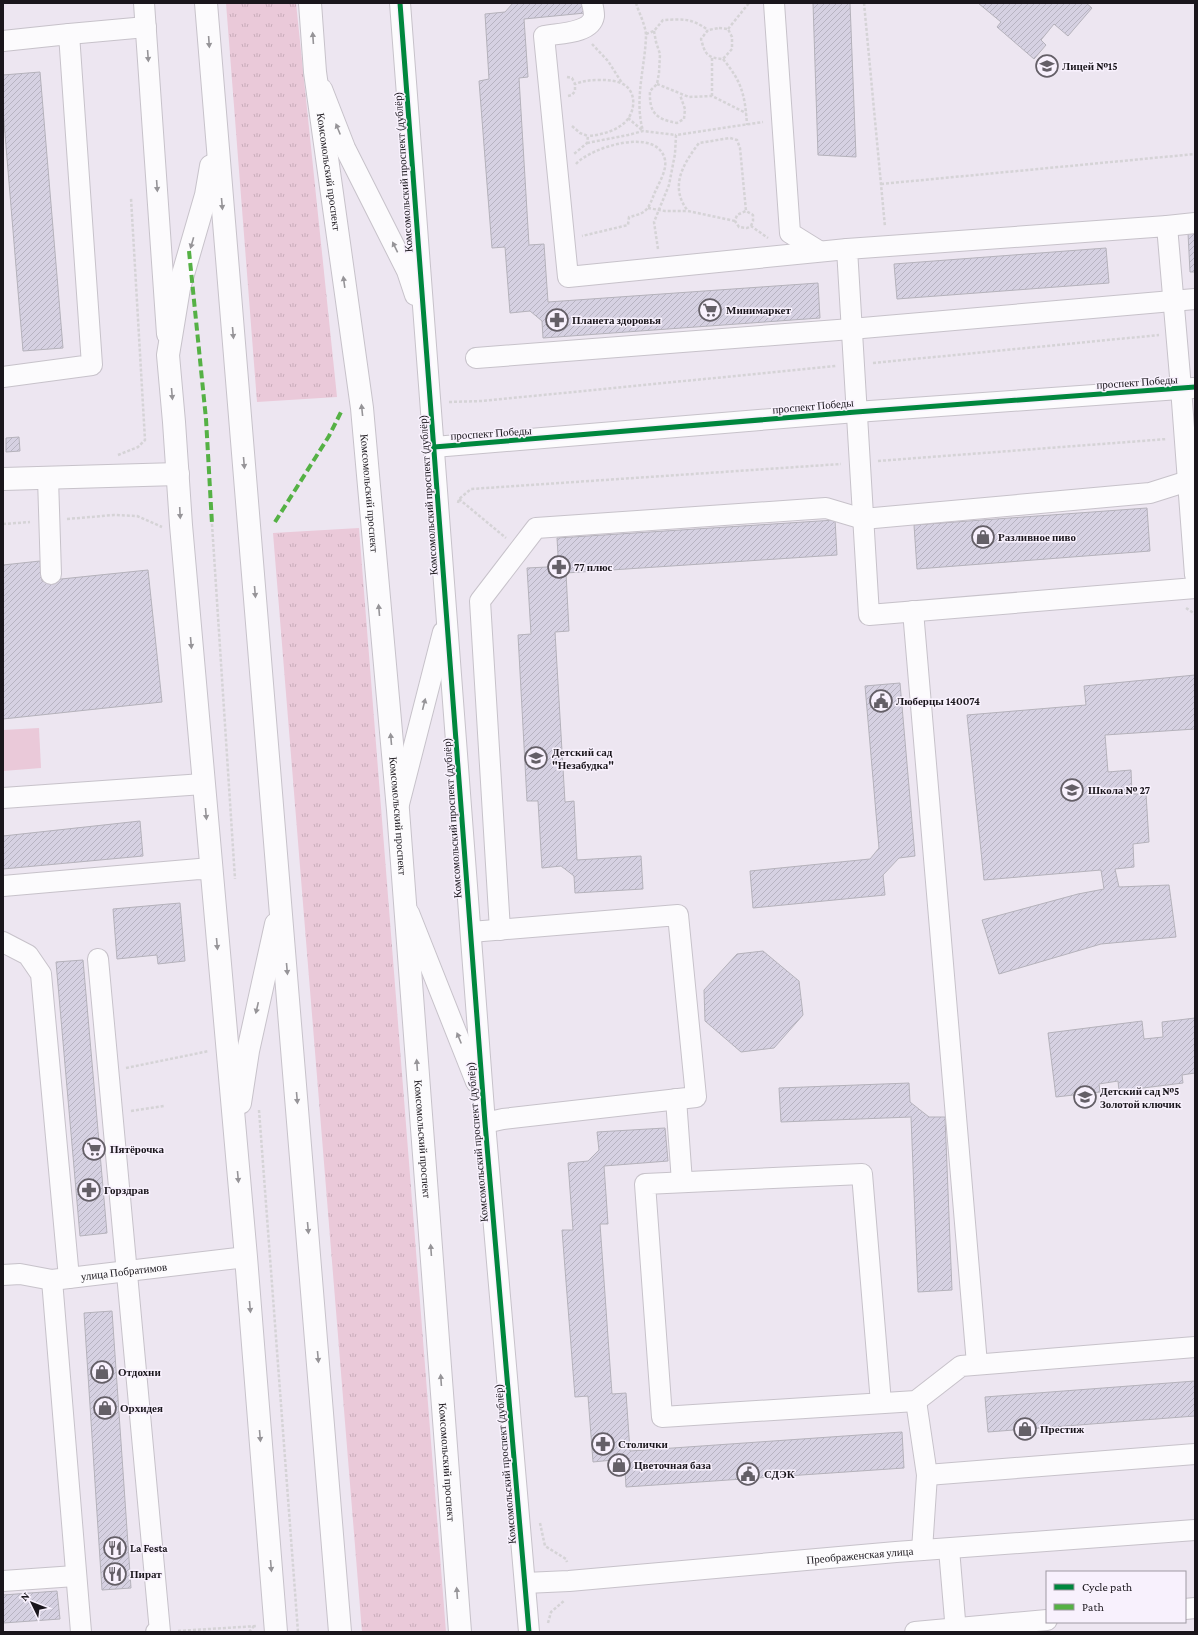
<svg xmlns="http://www.w3.org/2000/svg" width="1198" height="1635" font-family="'Crimson Pro',serif">
	<style>
		.grass { fill: url(#grass-tufts) }
		.garden { fill: #eac9d9 }
		.building { fill: url(#building-hatch); stroke: #b5b2bb }
		.lines { fill: none; stroke-linecap: round; stroke-linejoin: round }
		.minor-casing { stroke: #c7c2ca; stroke-width: 22 }
		.major-casing { stroke: #c7c2ca; stroke-width: 24 }
		.path { stroke: #d5d3d6; stroke-width: 2.5; stroke-dasharray: 3 2; stroke-linecap: butt }
		.minor { stroke: #fcfbfd; stroke-width: 20 }
		.major { stroke: #fcfbfd; stroke-width: 22 }
		.quiet { stroke: #55b145; stroke-width: 4; stroke-dasharray: 8 4; stroke-linecap: butt }
		.cycleway-casing { stroke: #f8f1fd; stroke-width: 8 }
		.cycleway { stroke: #00873e; stroke-width: 5 }
		.oneway { fill: #969498 }
		.labels { text-anchor: middle; stroke-width: 3; stroke-linejoin: round; paint-order: stroke }
		.poi-label { font-size: 11px; font-weight: bold; fill: #1a161c; stroke: #f8f1fd; text-anchor: start }
		.street-label { font-size: 11px; fill: #1a161c; stroke: #f8f1fd }
	</style>
	<defs>
		<pattern id="grass-tufts" width="24" height="20" patternUnits="userSpaceOnUse"><rect width="24" height="20" fill="#eac9d9"/><path d="M3 7l-1-3M5 7V3M7 7l1-3M15 17l-1-3M17 17v-4M19 17l1-3" fill="none" stroke="#c8acba"/></pattern>
		<pattern id="building-hatch" width="6" height="6" patternUnits="userSpaceOnUse"><rect width="6" height="6" fill="#d6d1e2"/><path d="M-1 1l2-2M0 6l6-6M5 7l2-2" fill="none" stroke="#b7b3c1"/></pattern>
	</defs>
	<rect width="100%" height="100%" fill="#ede6f1"/>
	<g class="grass">
		<path d="M226,3h70l41,394 -80,5z"/>
		<path d="M359,528l87,1104h-84l-89,-1099z"/>
	</g>
	<path class="garden" d="M39,728l2,40 -38,3v-41z"/>
	<g class="building">
		<path d="M513,3h71l1,10 -61,6 4,58 -9,1 10,167 15,-1 4,58 270,-19 2,35 -277,20 -1,-17 -12,-10 -20,2 -5,-66 -13,1 -13,-167 10,-2 -4,-65 20,-2z"/>
		<path d="M813,3h37l6,154 -38,-2z"/>
		<path d="M978,3h108l6,5 -24,28 -14,-12 -13,16 5,5 -12,14 -37,-32 4,-5z"/>
		<path d="M40,72l23,276 -40,3 -20,-241v-35z"/>
		<path d="M1195,232v40h-5l-2,-39z"/>
		<path d="M1106,248l3,35 -212,16 -3,-35z"/>
		<path d="M19,437l1,14 -14,1v-14z"/>
		<path d="M1147,508l3,43 -233,18 -3,-44z"/>
		<path d="M835,520l2,35 -271,18 3,58 -14,1 10,170 9,-1 3,59 64,-4 2,33 -68,4 -1,-17 -13,-10 -19,2 -4,-67h-11l-9,-166 13,-1 -4,-66 20,-1 11,-12 -1,-17z"/>
		<path d="M40,561l2,20 106,-11 14,132 -159,17v-154z"/>
		<path d="M1195,675v54l-90,6 3,37 23,-2 1,24h14l3,48 -16,2 1,23 -19,2 4,18 50,-2 7,52 -75,7 -102,30 -17,-54 96,-26 26,-5 -3,-19 -117,10 -17,-165 119,-10 -2,-19z"/>
		<path d="M900,683l15,173 -16,2 -16,17 2,20 -132,13 -3,-37 120,-12 9,-11 -14,-162z"/>
		<path d="M140,821l3,35 -140,13v-33z"/>
		<path d="M180,903l5,58 -27,3 -1,-9 -40,4 -4,-50z"/>
		<path d="M763,951l36,30 4,34 -29,33 -33,4 -36,-31 -1,-31 33,-36z"/>
		<path d="M83,960l24,273 -27,3 -24,-274z"/>
		<path d="M1195,1018v55l-13,2 1,8 -64,8 -1,-10 -19,3 1,8 -44,5 -8,-64 94,-12 2,18 19,-2 -1,-15z"/>
		<path d="M909,1083l1,19 19,15h16l7,173 -34,2 -7,-175 -130,5 -2,-34z"/>
		<path d="M665,1128l3,33 -64,5 4,58h-8l12,170 14,-1 4,58 272,-19 2,36 -278,19 -1,-17 -12,-10 -20,2 -5,-66 -13,1 -13,-167h11l-5,-67 20,-2 11,-11 -2,-18z"/>
		<path d="M112,1311l19,277 -29,2 -18,-277z"/>
		<path d="M1195,1381v35l-207,16 -3,-35z"/>
		<path d="M57,1591l3,28 -57,4v-28z"/>
	</g>
	<g class="lines">
		<g class="minor-casing">
			<g id="minor">
				<path d="M144,3l23,331"/>
				<path d="M400,3l85,1120 44,509"/>
				<path d="M592,3c1,4 2,9 2,13 -3,18 -36,17 -50,20l24,241 279,-28"/>
				<path d="M774,3l16,230 29,18"/>
				<path d="M69,34l77,-7"/>
				<path d="M3,41l66,-7 23,331 -89,12"/>
				<path d="M322,89l23,59 62,123 8,24"/>
				<path d="M1167,226l28,-3"/>
				<path d="M476,358l375,-29 344,-30"/>
				<path d="M434,447l422,-35 337,-24"/>
				<path d="M48,478l3,96"/>
				<path d="M1195,575l-14,-187 -14,-162 -320,23 22,366 326,-27"/>
				<path d="M913,611l64,753"/>
				<path d="M3,798l200,-14"/>
				<path d="M399,804l44,-172"/>
				<path d="M3,886l196,-17 12,1"/>
				<path d="M409,913l67,169"/>
				<path d="M500,930l-20,-329 56,-73 290,-20 37,11 287,-26 38,-12 7,-1"/>
				<path d="M471,932l207,-17 18,182 -193,22 -18,4"/>
				<path d="M3,942l25,13 13,19 28,304"/>
				<path d="M98,959l62,673h-4"/>
				<path d="M676,1099l6,83"/>
				<path id="s1" d="M3,1275l17,-1 32,6 194,-23"/>
				<path d="M52,1280l29,352"/>
				<path d="M916,1401l11,74 -5,75"/>
				<path d="M881,1403l-19,-229 -217,10 17,233 254,-16 45,-35 234,-19"/>
				<path d="M927,1475l268,-21"/>
				<path d="M949,1549l7,83"/>
				<path d="M3,1581l72,-5"/>
				<path id="s2" d="M525,1583l44,-2 327,-29 299,-22"/>
				<path d="M1185,1609l10,-1"/>
				<path d="M915,1632l132,-12"/>
			</g>
		</g>
		<g class="major-casing">
			<g id="major">
				<path d="M206,3l134,1629"/>
				<path id="s3" d="M310,3l5,69 47,336 36,402 62,822"/>
				<path d="M211,166l-5,29 -27,93 -11,67 6,67 7,103 65,732 30,375"/>
				<path d="M3,479l175,-5"/>
				<path d="M240,1103l8,-52 28,-127"/>
			</g>
		</g>
		<g class="path">
			<path d="M636,3c3,10 10,23 10,33 -1,32 -12,63 -3,95"/>
			<path d="M864,3l21,224"/>
			<path d="M719,28l9,1 4,8v12l-9,10c-16,-1 -18,-5 -22,-20l7,-9z"/>
			<path d="M728,29l21,-26"/>
			<path d="M654,31l2,11 4,12 -1,19 -2,11 -7,7c-1,22 6,28 27,32l7,-4 1,-10 -5,-14"/>
			<path d="M646,34l8,-3 9,-11c21,-1 28,-2 45,10"/>
			<path d="M592,44l16,17 14,22"/>
			<path d="M712,58v38"/>
			<path d="M723,59c19,23 22,36 24,66"/>
			<path d="M567,77l5,1 3,6c8,-3 15,-4 24,-4 8,0 14,0 22,3 17,7 15,31 2,41 -10,8 -23,11 -35,12"/>
			<path d="M657,84l32,13 23,-1 34,17"/>
			<path d="M568,96l4,-1 3,-4v-7"/>
			<path d="M628,118l14,12"/>
			<path d="M572,126l8,7 8,3 -1,7 -13,11"/>
			<path d="M587,143l41,-8 15,-4 33,4"/>
			<path d="M576,164c15,-17 82,-38 89,-4 2,10 -6,23 -10,32 -7,17 -7,21 -26,25l-1,8 -46,11"/>
			<path d="M881,184l314,-30"/>
			<path d="M648,208l17,3h22"/>
			<path d="M735,221l-47,-10c-19,-24 -5,-47 11,-68l31,-5 7,2 3,8 6,63"/>
			<path d="M751,226l2,-5v-6l-7,-4 -9,4 -2,6 4,6 8,1 4,-2 17,12"/>
			<path d="M658,249l-4,-27 15,-37 6,-31 1,-19 87,-13"/>
			<path d="M873,363l286,-28"/>
			<path d="M449,402l33,-1 354,-35"/>
			<path d="M118,455l20,-8 7,-7 -14,-242"/>
			<path d="M878,461l289,-22"/>
			<path d="M459,499l47,39"/>
			<path d="M458,503l1,-4 12,-10 370,-25"/>
			<path d="M67,519l47,-4 23,1 25,11"/>
			<path d="M3,524l27,-2"/>
			<path d="M212,524l23,355"/>
			<path d="M1186,608l9,6"/>
			<path d="M126,1068l83,-17"/>
			<path d="M259,1110l39,522"/>
			<path d="M131,1111l33,-5"/>
			<path d="M540,1523l5,23 21,13 1,3"/>
			<path d="M548,1623l3,-11 14,-12"/>
			<path d="M178,1631l79,-5"/>
			<path d="M249,1632l5,-6"/>
		</g>
		<use href="#minor" class="minor"/>
		<use href="#major" class="major"/>
		<g class="quiet">
			<path d="M189,251l17,168 6,105"/>
			<path d="M275,522l54,-86 13,-26"/>
		</g>
		<g class="cycleway-casing">
			<g id="cycleway">
				<path d="M400,3l85,1120 44,509"/>
				<path d="M434,447l422,-35 339,-25"/>
			</g>
		</g>
		<use href="#cycleway" class="cycleway"/>
	</g>
	<defs><path id="oneway-solid" d="M-6-.8H1V-3.2L6.5 0L1 3.2V.8H-6Z"/></defs>
	<g class="oneway">
		<use href="#oneway-solid" transform="translate(313 38) rotate(-94)"/>
		<use href="#oneway-solid" transform="translate(209 42) rotate(86)"/>
		<use href="#oneway-solid" transform="translate(148 56) rotate(86)"/>
		<use href="#oneway-solid" transform="translate(338 129) rotate(-112)"/>
		<use href="#oneway-solid" transform="translate(157 186) rotate(86)"/>
		<use href="#oneway-solid" transform="translate(222 204) rotate(85)"/>
		<use href="#oneway-solid" transform="translate(192 243) rotate(106)"/>
		<use href="#oneway-solid" transform="translate(395 247) rotate(-116)"/>
		<use href="#oneway-solid" transform="translate(344 282) rotate(-98)"/>
		<use href="#oneway-solid" transform="translate(233 333) rotate(85)"/>
		<use href="#oneway-solid" transform="translate(172 394) rotate(85)"/>
		<use href="#oneway-solid" transform="translate(362 410) rotate(-96)"/>
		<use href="#oneway-solid" transform="translate(244 463) rotate(85)"/>
		<use href="#oneway-solid" transform="translate(180 513) rotate(87)"/>
		<use href="#oneway-solid" transform="translate(255 592) rotate(85)"/>
		<use href="#oneway-solid" transform="translate(379 610) rotate(-95)"/>
		<use href="#oneway-solid" transform="translate(191 643) rotate(85)"/>
		<use href="#oneway-solid" transform="translate(424 704) rotate(-76)"/>
		<use href="#oneway-solid" transform="translate(391 739) rotate(-95)"/>
		<use href="#oneway-solid" transform="translate(206 814) rotate(85)"/>
		<use href="#oneway-solid" transform="translate(217 944) rotate(85)"/>
		<use href="#oneway-solid" transform="translate(287 969) rotate(85)"/>
		<use href="#oneway-solid" transform="translate(257 1008) rotate(103)"/>
		<use href="#oneway-solid" transform="translate(459 1038) rotate(-112)"/>
		<use href="#oneway-solid" transform="translate(417 1065) rotate(-94)"/>
		<use href="#oneway-solid" transform="translate(297 1098) rotate(85)"/>
		<use href="#oneway-solid" transform="translate(238 1177) rotate(85)"/>
		<use href="#oneway-solid" transform="translate(308 1228) rotate(85)"/>
		<use href="#oneway-solid" transform="translate(431 1250) rotate(-94)"/>
		<use href="#oneway-solid" transform="translate(250 1307) rotate(85)"/>
		<use href="#oneway-solid" transform="translate(318 1357) rotate(85)"/>
		<use href="#oneway-solid" transform="translate(441 1380) rotate(-94)"/>
		<use href="#oneway-solid" transform="translate(260 1436) rotate(85)"/>
		<use href="#oneway-solid" transform="translate(271 1566) rotate(85)"/>
		<use href="#oneway-solid" transform="translate(457 1593) rotate(-94)"/>
	</g>
	<defs>
		<g id="school-ring" transform="scale(1.15)"><circle r="9.5" fill="#f8f1fd" stroke="#645f67" stroke-width="1.5"/><path d="M0-5L7-2L0 1L-7-2ZM-4 1L0 2.5L4 1V4Q0 6-4 4Z" fill="#645f67"/></g>
		<g id="supermarket-ring" transform="scale(1.15)"><circle r="9.5" fill="#f8f1fd" stroke="#645f67" stroke-width="1.5"/><path d="M-6-5.5h2.5l.6 2H6L4.5 2H-2.5L-4.4-4H-6ZM-1.5 3.2a1.3 1.3 0 1 0 .1 0ZM3 3.2a1.3 1.3 0 1 0 .1 0Z" fill="#645f67"/></g>
		<g id="pharmacy-ring" transform="scale(1.15)"><circle r="9.5" fill="#f8f1fd" stroke="#645f67" stroke-width="1.5"/><path d="M-2-6h4v4h4v4h-4v4h-4v-4h-4v-4h4Z" fill="#645f67"/></g>
		<g id="shop-ring" transform="scale(1.15)"><circle r="9.5" fill="#f8f1fd" stroke="#645f67" stroke-width="1.5"/><path d="M-5-2.5h2.3a2.7 3.5 0 0 1 5.4 0H5L5.5 6h-11ZM-1.5-2.5h3a1.5 2.3 0 0 0-3 0Z" fill="#645f67"/></g>
		<g id="civic-ring" transform="scale(1.15)"><circle r="9.5" fill="#f8f1fd" stroke="#645f67" stroke-width="1.5"/><path d="M-.6-6.5H3V-4.5H.6V-3L4-1V1h2V6H-6V1h2V-1L-.6-3ZM-1.2 2.5V6h2.4V2.5Z" fill="#645f67"/></g>
		<g id="restaurant-ring" transform="scale(1.15)"><circle r="9.5" fill="#f8f1fd" stroke="#645f67" stroke-width="1.5"/><path d="M-5-6h1v4h1v-4h1v4h1v-4h1v5L-1.5 .5V6h-2V.5L-5-1ZM5-6V6H3V1.5H1.5Q1.5-4 5-6Z" fill="#645f67"/></g>
	</defs>
	<g fill-rule="evenodd">
		<use href="#school-ring" x="1047" y="66"/>
		<use href="#supermarket-ring" x="710" y="310"/>
		<use href="#pharmacy-ring" x="557" y="320"/>
		<use href="#shop-ring" x="983" y="537"/>
		<use href="#pharmacy-ring" x="559" y="567"/>
		<use href="#civic-ring" x="881" y="701"/>
		<use href="#school-ring" x="536" y="758"/>
		<use href="#school-ring" x="1072" y="790"/>
		<use href="#school-ring" x="1085" y="1097"/>
		<use href="#supermarket-ring" x="94" y="1149"/>
		<use href="#pharmacy-ring" x="89" y="1190"/>
		<use href="#shop-ring" x="102" y="1372"/>
		<use href="#shop-ring" x="105" y="1408"/>
		<use href="#shop-ring" x="1025" y="1429"/>
		<use href="#pharmacy-ring" x="603" y="1444"/>
		<use href="#shop-ring" x="619" y="1465"/>
		<use href="#civic-ring" x="748" y="1474"/>
		<use href="#restaurant-ring" x="115" y="1548"/>
		<use href="#restaurant-ring" x="115" y="1574"/>
	</g>
	<g class="labels">
		<g class="poi-label">
			<text x="1062" y="70">Лицей №15</text>
			<text x="726" y="314">Минимаркет</text>
			<text x="572" y="324">Планета здоровья</text>
			<text x="998" y="541">Разливное пиво</text>
			<text x="574" y="571">77 плюс</text>
			<text x="896" y="705">Люберцы 140074</text>
			<text x="552" y="756">Детский сад<tspan x="552" dy="13">"Незабудка"</tspan></text>
			<text x="1088" y="794">Школа № 27</text>
			<text x="1100" y="1095">Детский сад №5<tspan x="1100" dy="13">Золотой ключик</tspan></text>
			<text x="110" y="1153">Пятёрочка</text>
			<text x="104" y="1194">Горздрав</text>
			<text x="118" y="1376">Отдохни</text>
			<text x="120" y="1412">Орхидея</text>
			<text x="1040" y="1433">Престиж</text>
			<text x="618" y="1448">Столички</text>
			<text x="634" y="1469">Цветочная база</text>
			<text x="764" y="1478">СДЭК</text>
			<text x="130" y="1552">La Festa</text>
			<text x="130" y="1578">Пират</text>
		</g>
		<g class="street-label">
			<text dy="4" stroke="none"><textPath href="#s3" startOffset="170">Комсомольский проспект</textPath></text>
			<text transform="translate(403 172) rotate(-94)" y="4">Комсомольский проспект (дублёр)</text>
			<text transform="translate(1137 382) rotate(-4)" y="4">проспект Победы</text>
			<text transform="translate(813 406) rotate(-5)" y="4">проспект Победы</text>
			<text transform="translate(491 433) rotate(-4)" y="4">проспект Победы</text>
			<text dy="4" stroke="none"><textPath href="#s3" startOffset="494">Комсомольский проспект</textPath></text>
			<text transform="translate(428 495) rotate(-94)" y="4">Комсомольский проспект (дублёр)</text>
			<text dy="4" stroke="none"><textPath href="#s3" startOffset="818">Комсомольский проспект</textPath></text>
			<text transform="translate(452 818) rotate(-94)" y="4">Комсомольский проспект (дублёр)</text>
			<text dy="4" stroke="none"><textPath href="#s3" startOffset="1142">Комсомольский проспект</textPath></text>
			<text transform="translate(477 1142) rotate(-95)" y="4">Комсомольский проспект (дублёр)</text>
			<text dy="4" stroke="none"><textPath href="#s1" startOffset="122">улица Побратимов</textPath></text>
			<text dy="4" stroke="none"><textPath href="#s3" startOffset="1466">Комсомольский проспект</textPath></text>
			<text transform="translate(505 1464) rotate(-95)" y="4">Комсомольский проспект (дублёр)</text>
			<text dy="4" stroke="none"><textPath href="#s2" startOffset="336">Преображенская улица</textPath></text>
		</g>
	</g>
	<rect width="1198" height="1635" fill="none" stroke="#1a161c" stroke-width="8"/>
	<rect x="1046" y="1571" width="140" height="52" fill="#f8f1fd" stroke="#9f99a3"/>
	<rect x="1054" y="1584" width="20" height="6" fill="#00873e" stroke="#9f99a3"/>
	<text x="1082" y="1591" font-size="12" fill="#1a161c">Cycle path</text>
	<rect x="1054" y="1604" width="20" height="6" fill="#55b145" stroke="#9f99a3"/>
	<text x="1082" y="1611" font-size="12" fill="#1a161c">Path</text>
	<g transform="translate(32 1603) rotate(313)" stroke="#f8f1fd" stroke-width="3" paint-order="stroke">
	<path d="M0-3L7 15L0 10L-7 15Z" fill="#1a161c"/>
	<text y="-6" font-size="11" font-weight="bold" text-anchor="middle" fill="#1a161c">N</text>
	</g>
</svg>
